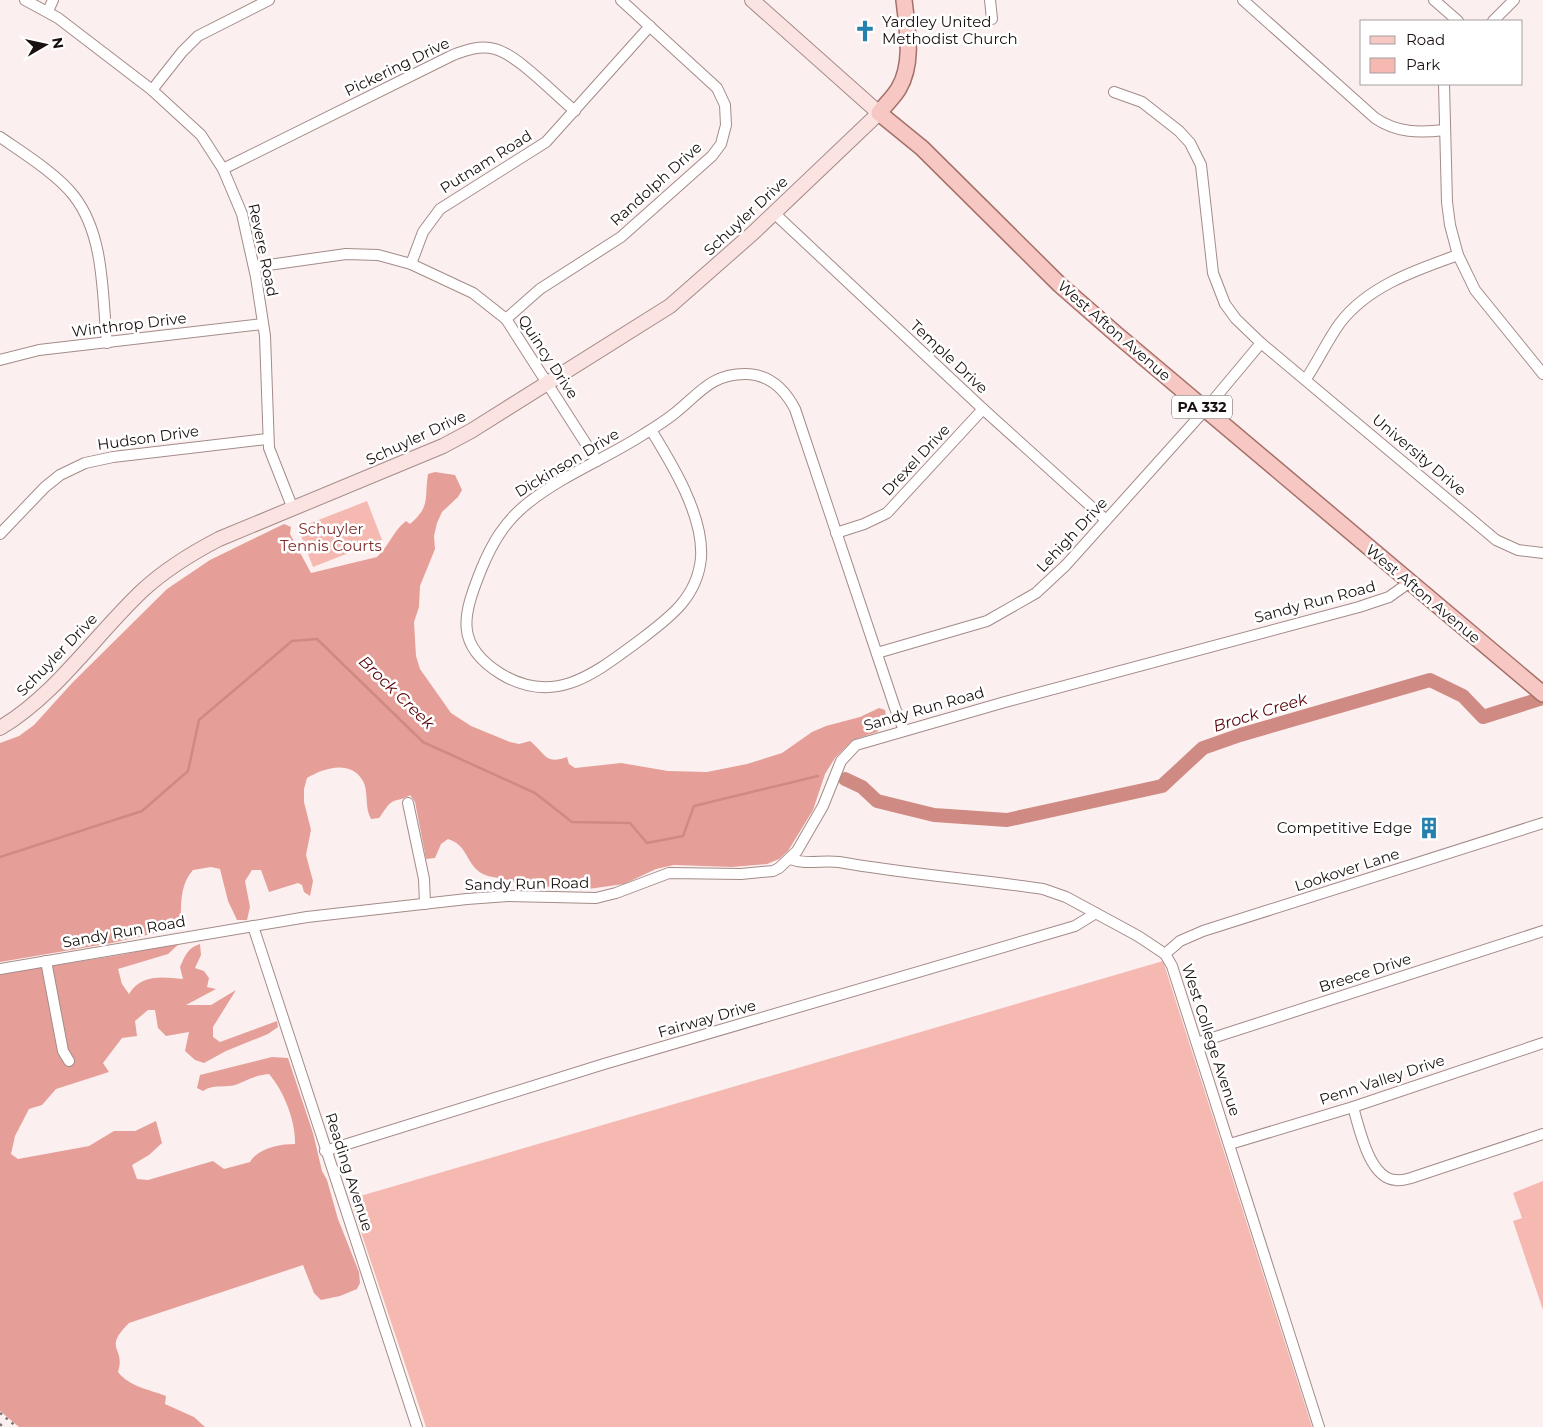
<svg xmlns="http://www.w3.org/2000/svg" width="1543" height="1427" font-family="Montserrat,sans-serif">
	<style>
		.green { fill: #f5b9b2 }
		.forest { fill: #e69f98 }
		.lines { fill: none; stroke-linecap: round; stroke-linejoin: round }
		.stream { stroke: #cf8a83; stroke-width: 2.5 }
		.river { stroke: #cf8a83; stroke-width: 14 }
		.street-casing { stroke: #a48b88; stroke-width: 12 }
		.secondary-casing { stroke: #a48b88; stroke-width: 16 }
		.primary-casing { stroke: #a6706a; stroke-width: 18 }
		.street { stroke: #fff; stroke-width: 10 }
		.secondary { stroke: #fbe3e1; stroke-width: 14 }
		.primary { stroke: #f7c8c3; stroke-width: 15 }
		.rail { stroke: #7c7271; stroke-width: 2.5; stroke-dasharray: 2.5 5; stroke-linecap: butt }
		.labels { text-anchor: middle; stroke-width: 5; stroke-linejoin: round; paint-order: stroke }
		.shield { fill: #fff; stroke: #5e5857; stroke-width: 1 }
		.shield-label { font-size: 14px; font-weight: bold; fill: #19100f }
		.poi-label { font-size: 15px; fill: #19100f; stroke: #fff; text-anchor: start }
		.street-label { font-size: 15px; fill: #19100f; stroke: #fff }
		.park-label { font-size: 15px; fill: #802c29; stroke: #fff }
		.water-label { font-size: 16px; font-style: italic; fill: #580207; stroke: #fff }
	</style>
	<rect width="100%" height="100%" fill="#fbf0ef"/>
	<g class="green">
		<path d="M367,501l15,39 -69,27 -15,-39z"/>
		<path d="M1163,961l149,466h-886l-76,-228z"/>
		<path d="M1543,1181v129l-30,-89 9,-3 -9,-25z"/>
	</g>
	<g class="forest">
		<path d="M435,472l20,3 7,15 -4,7 -16,15 -5,11 -3,13 1,13 -15,37 -1,21 -5,15 2,34 4,13 31,44 20,13 39,16 9,2 11,-3c16,13 15,24 37,16l2,7 6,4 46,-5 47,8 39,1 40,-8 35,-11 30,-21 14,-6 34,-9 19,-9 6,2 2,10 -10,12 -24,8 -18,18 -10,16 -12,36 -25,41 -9,8 -12,5 -35,3 -58,-2 -18,4 -32,15 -43,6 -23,-4 -34,3c-3,-2 -7,-6 -10,-7 -10,-5 -28,-3 -37,-12 -12,-12 -11,-25 -29,-31l-7,5 -6,14 -9,1 -11,-57 -5,-7c-5,4 -10,4 -16,6 -7,3 -10,11 -15,17l-8,1c-7,-12 -2,-27 -8,-38 -12,-22 -40,-13 -56,-3l-3,11v13l7,28 -5,25 7,26 -3,15 -6,-4 -2,-7 -4,-2 -29,9 -8,-22h-9l-7,11 5,26 -3,13h-10l-9,-19 -8,-32 -9,-2 -18,3c-14,16 -12,37 -12,57l-69,16 -112,19v-219l19,-7 15,-11 39,-43 94,-93 43,-29 74,-36 7,3 -1,7 21,39 66,-16c12,-11 16,-26 29,-36l4,3c21,-18 14,-25 18,-50z"/>
		<path d="M180,943l-12,11 -50,15 4,15 7,10c12,-20 33,-17 54,-15l-3,-12c5,-11 7,-19 20,-23l1,11 -6,13 9,3 5,7 -2,9 9,2 -30,16h25l25,-15 -23,37v10l7,5 57,-21 1,6 -10,7 -42,17 -22,12 -9,-3 -10,-9 4,-19 -23,4 -8,-8 -3,-18h-7l-13,11 2,15 -15,2 -19,25 6,9 -53,17 -14,16 -13,4 -14,27 -4,18 7,5 71,-13 25,-15h21l21,-10 6,22 -13,12 -17,10 5,14 11,1 65,-19 11,8 26,-7c8,-14 30,-18 45,-18 1,-22 -11,-53 -26,-70 -13,1 -19,5 -31,10 -12,5 -23,-1 -35,7l-6,-3 3,-13 72,-18 16,1 25,75 9,38 5,9 11,39 21,53 1,11 -3,6 -17,7 -19,4 -7,-7 -11,-28 -174,58c-27,27 -3,23 -11,49 12,15 30,17 48,24l-1,8 29,13 11,10h-186l-19,-16v-437l120,-19z"/>
	</g>
	<g class="lines">
		<path class="stream" d="M0,857l142,-46 46,-40 11,-51 93,-79 25,-2 106,103 112,51 37,29 58,1 17,20 36,-7 11,-30 124,-30"/>
		<path class="river" d="M845,779l17,8 15,14 57,14 73,5 155,-34 41,-38 37,-13 190,-55 33,16 20,21 60,-19"/>
		<g class="street-casing">
			<g id="street">
				<path d="M25,0l33,18 94,72 49,45 22,34 19,45 14,63 9,59 4,112 24,61"/>
				<path d="M990,0l2,19"/>
				<path d="M1243,0l132,118c22,15 44,15 70,12"/>
				<path d="M1434,0l24,21"/>
				<path d="M48,11l5,-11"/>
				<path d="M1493,21l21,-21"/>
				<path d="M1444,84l3,118 3,23 8,30 17,35 68,84"/>
				<path d="M152,90l30,-38 16,-16 71,-36"/>
				<path d="M1114,92l28,10 37,29 11,12 11,22 12,108 12,31 11,15 25,24"/>
				<path d="M0,137c23,16 57,37 74,59 31,40 28,99 33,147"/>
				<path d="M223,169l230,-114c13,-5 27,-10 42,-6 23,6 60,46 80,62"/>
				<path d="M774,213l209,196 123,111"/>
				<path d="M411,264l12,-32 17,-23 106,-67 104,-116"/>
				<path d="M254,267l92,-13 32,1 33,9 62,29 33,26 91,142"/>
				<path d="M506,319l34,-30 81,-52 91,-81 9,-12 5,-19 -1,-20 -8,-17 -96,-88"/>
				<path d="M0,360l39,-10 224,-26"/>
				<path d="M1306,379c12,-18 21,-38 34,-56 28,-37 76,-53 118,-68"/>
				<path d="M651,430c21,34 53,86 50,128 -4,42 -35,62 -65,85 -42,31 -82,63 -135,31 -47,-29 -38,-59 -20,-104 11,-27 24,-49 47,-67 35,-28 79,-45 116,-69 10,-6 21,-13 31,-21 24,-19 36,-39 70,-39 24,0 40,16 50,35l100,299 9,22"/>
				<path d="M836,533l28,-9 23,-11 96,-104"/>
				<path d="M0,534l45,-47 15,-12 25,-12 28,-6 154,-18"/>
				<path d="M877,653l110,-32 49,-28 30,-28 139,-155 56,-67 235,197 22,10 25,3"/>
				<path d="M408,803l16,76 1,25"/>
				<path d="M790,859c16,6 32,1 49,3 67,12 136,17 204,27l23,8 72,39 27,18 7,12 147,461"/>
				<path d="M253,926l164,501"/>
				<path d="M1165,954l15,-13 23,-10 340,-108"/>
				<path d="M46,961l17,90 6,10"/>
				<path d="M0,969l307,-52 160,-18 41,-3 88,2 20,-5 53,-20 72,1 32,-3 6,-3 18,-17 26,-45 18,-45 15,-16 149,-43 354,-95 30,-10 21,-15"/>
				<path d="M1197,1043l346,-112"/>
				<path d="M1353,1107c6,20 16,72 43,73 5,1 11,-1 15,-2l132,-44"/>
				<path d="M1230,1144l123,-37 190,-64"/>
				<path d="M325,1151l279,-87 454,-133 17,-5 21,-13"/>
			</g>
		</g>
		<g class="secondary-casing">
			<path id="secondary" d="M0,728c57,-34 95,-93 143,-138 23,-21 49,-37 76,-51l224,-93 28,-15 199,-125 83,-73 126,-120 -127,-113"/>
		</g>
		<g class="primary-casing">
			<path id="primary" d="M904,0c3,28 10,62 -5,88 -5,9 -14,17 -20,25l43,35 138,137 56,49 427,360"/>
		</g>
		<use href="#street" class="street"/>
		<use href="#secondary" class="secondary"/>
		<use href="#primary" class="primary"/>
		<g class="rail">
			<path d="M0,1413l17,14"/>
			<path d="M0,1424l3,3"/>
		</g>
	</g>
	<defs>
		<g id="church-bare" transform="scale(1.725)"><path d="M-1.2-6h2.4v3.5h3.3v2.4h-3.3V6h-2.4V-.1h-3.3v-2.4h3.3Z" fill="#2580ad" stroke="#fff" stroke-width="2.5" paint-order="stroke"/></g>
		<g id="building-bare" transform="scale(1.725)"><path d="M-4-6H4V6H1V3H-1V6H-4ZM-2.5-4.3h1.7v1.8h-1.7ZM.8-4.3h1.7v1.8H.8ZM-2.5-1h1.7V.8h-1.7ZM.8-1h1.7V.8H.8Z" fill="#2580ad" stroke="#fff" stroke-width="2.5" paint-order="stroke"/></g>
	</defs>
	<g fill-rule="evenodd">
		<use href="#church-bare" x="865" y="31"/>
		<use href="#building-bare" x="1429" y="828"/>
	</g>
	<g class="labels">
		<rect class="shield" x="1172" y="395.5" width="60" height="23" rx="4"/>
		<g class="shield-label">
			<text x="1202" y="412">PA 332</text>
		</g>
		<g class="poi-label">
			<text x="882" y="27">Yardley United<tspan x="882" dy="17">Methodist Church</tspan></text>
			<text x="1412" y="833" text-anchor="end">Competitive Edge</text>
		</g>
		<g class="street-label">
			<text transform="translate(397 67) rotate(-26)" y="5">Pickering Drive</text>
			<text transform="translate(486 162) rotate(-32)" y="5">Putnam Road</text>
			<text transform="translate(656 184) rotate(-42)" y="5">Randolph Drive</text>
			<text transform="translate(746 216) rotate(-43)" y="5">Schuyler Drive</text>
			<text transform="translate(263 250) rotate(78)" y="5">Revere Road</text>
			<text transform="translate(129 325) rotate(-7)" y="5">Winthrop Drive</text>
			<text transform="translate(1114 331) rotate(41)" y="5">West Afton Avenue</text>
			<text transform="translate(548 357) rotate(57)" y="5">Quincy Drive</text>
			<text transform="translate(949 357) rotate(43)" y="5">Temple Drive</text>
			<text transform="translate(148 438) rotate(-8)" y="5">Hudson Drive</text>
			<text transform="translate(416 438) rotate(-25)" y="5">Schuyler Drive</text>
			<text transform="translate(1419 455) rotate(40)" y="5">University Drive</text>
			<text transform="translate(916 460) rotate(-47)" y="5">Drexel Drive</text>
			<text transform="translate(567 463) rotate(-31)" y="5">Dickinson Drive</text>
			<text transform="translate(1072 535) rotate(-47)" y="5">Lehigh Drive</text>
			<text transform="translate(1423 594) rotate(40)" y="5">West Afton Avenue</text>
			<text transform="translate(1315 602) rotate(-15)" y="5">Sandy Run Road</text>
			<text transform="translate(57 655) rotate(-46)" y="5">Schuyler Drive</text>
			<text transform="translate(924 709) rotate(-16)" y="5">Sandy Run Road</text>
			<text transform="translate(1347 870) rotate(-18)" y="5">Lookover Lane</text>
			<text transform="translate(527 884) rotate(-1)" y="5">Sandy Run Road</text>
			<text transform="translate(124 932) rotate(-10)" y="5">Sandy Run Road</text>
			<text transform="translate(1365 973) rotate(-18)" y="5">Breece Drive</text>
			<text transform="translate(707 1019) rotate(-16)" y="5">Fairway Drive</text>
			<text transform="translate(1211 1040) rotate(72)" y="5">West College Avenue</text>
			<text transform="translate(1382 1080) rotate(-18)" y="5">Penn Valley Drive</text>
			<text transform="translate(349 1172) rotate(72)" y="5">Reading Avenue</text>
		</g>
		<g class="park-label">
			<text x="331" y="534">Schuyler<tspan x="331" dy="17">Tennis Courts</tspan></text>
		</g>
		<g class="water-label">
			<text transform="translate(397 692) rotate(44)" y="6">Brock Creek</text>
			<text transform="translate(1260 712) rotate(-17)" y="6">Brock Creek</text>
		</g>
	</g>
	<rect x="1360" y="20" width="162" height="65" fill="#ffffff" stroke="#a39f9f"/>
	<rect x="1370" y="36" width="25" height="8" fill="#f7c8c3" stroke="#a39f9f"/>
	<text x="1406" y="45" font-size="15" fill="#19100f">Road</text>
	<rect x="1370" y="58" width="25" height="15" fill="#f5b9b2" stroke="#a39f9f"/>
	<text x="1406" y="70" font-size="15" fill="#19100f">Park</text>
	<g transform="translate(45 45) rotate(81)" stroke="#ffffff" stroke-width="4" paint-order="stroke">
	<path d="M0-4L9 19L0 12L-9 19Z" fill="#19100f"/>
	<text y="-8" font-size="14" font-weight="bold" text-anchor="middle" fill="#19100f">N</text>
	</g>
</svg>
